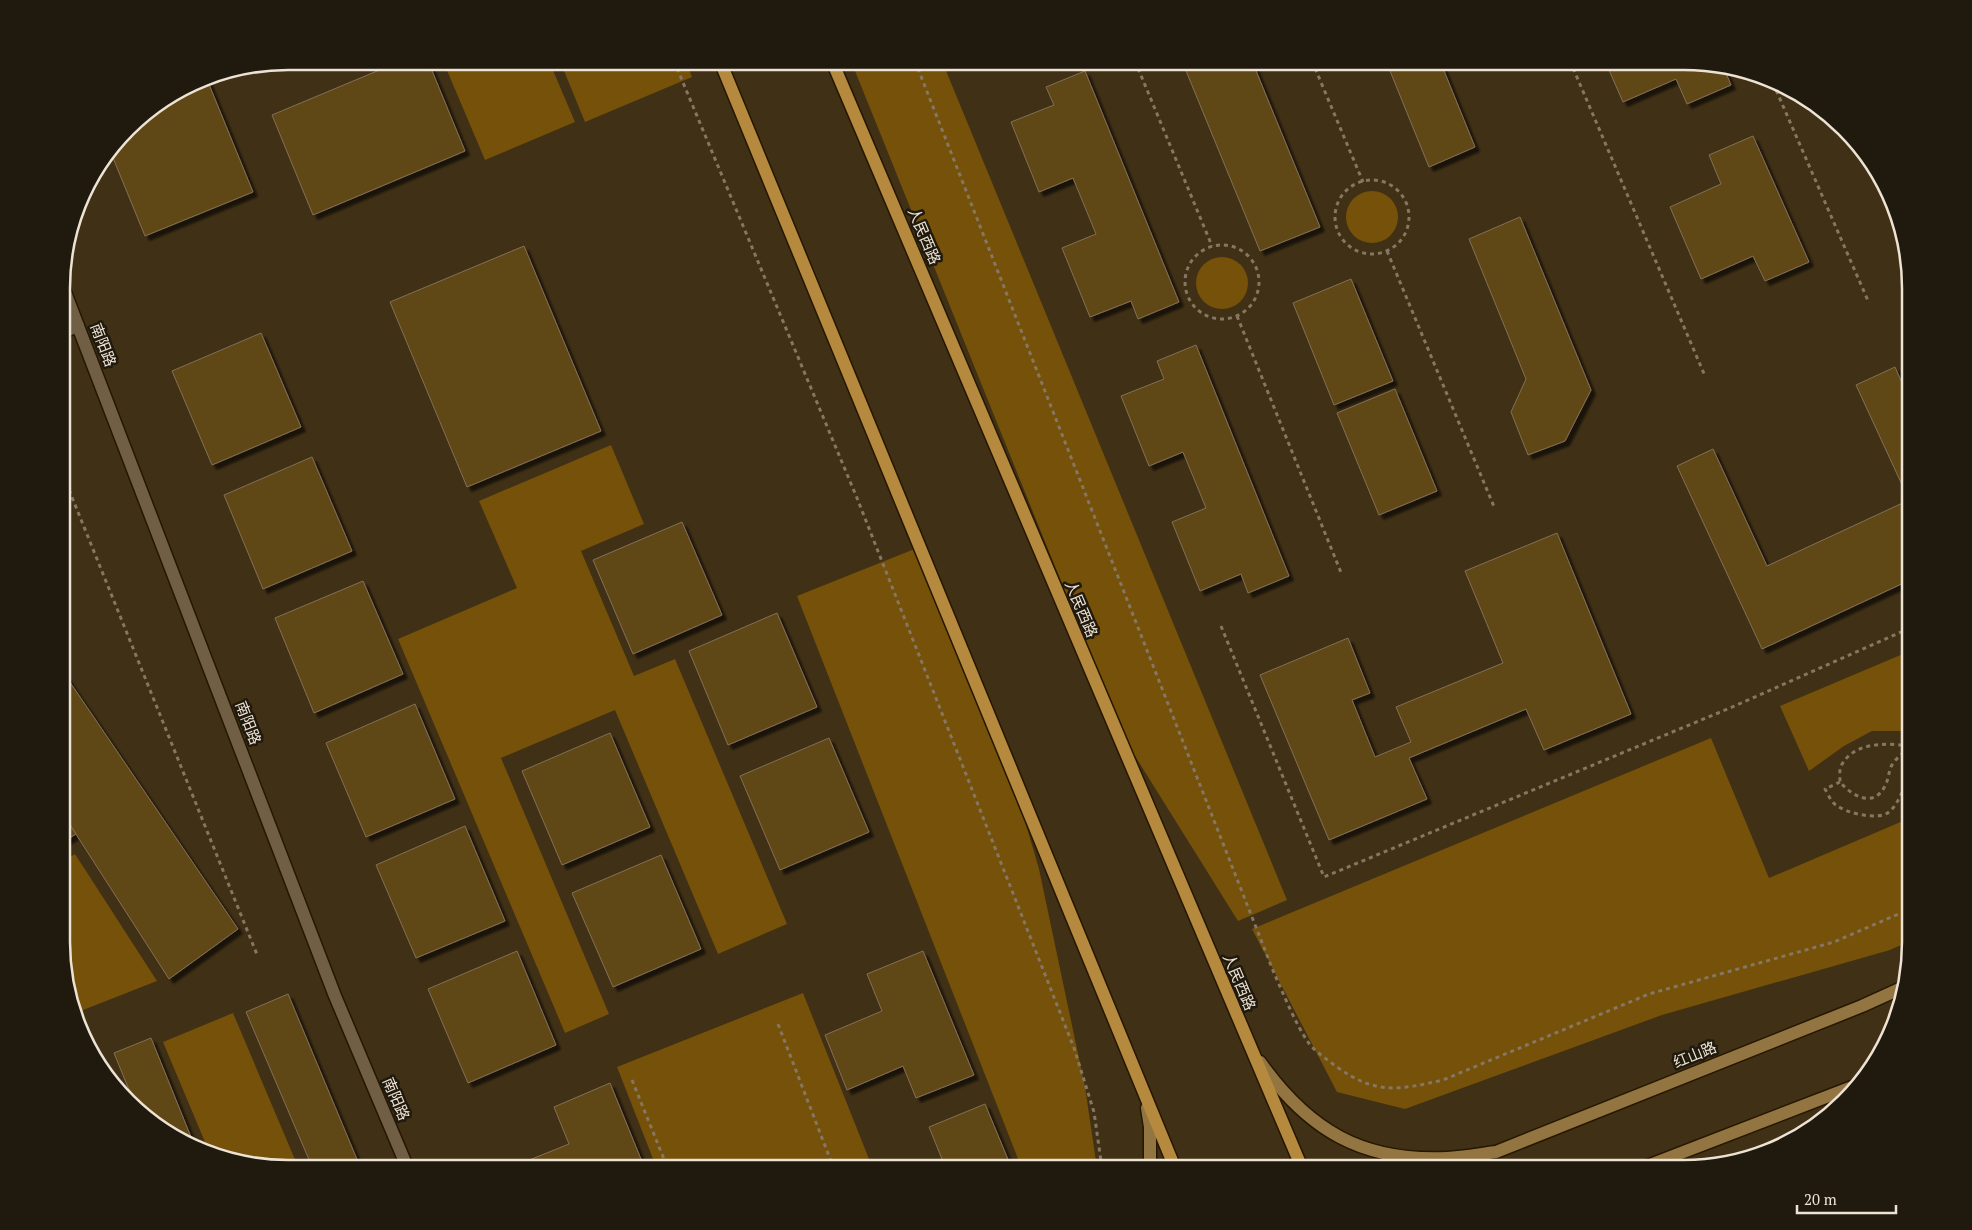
<svg xmlns="http://www.w3.org/2000/svg" width="1972" height="1230" font-family="'PT Serif','Noto Sans SC',serif">
	<style>
		.green { fill: #755109 }
		.building { fill: #614619; stroke: #837055; filter: url(#shadow) }
		.lines { fill: none; stroke-linecap: round; stroke-linejoin: round }
		.lane-casing { stroke: #261700; stroke-width: 15 }
		.secondary-casing { stroke: #261700; stroke-width: 15 }
		.primary-casing { stroke: #261700; stroke-width: 15 }
		.path { stroke: #857762; stroke-width: 3; stroke-dasharray: 4 4; stroke-linecap: butt }
		.lane { stroke: #705f44; stroke-width: 12 }
		.secondary { stroke: #937541; stroke-width: 12 }
		.primary { stroke: #b68a3e; stroke-width: 12 }
		.labels { text-anchor: middle; stroke-width: 5; stroke-linejoin: round; paint-order: stroke }
		.street-label { font-size: 15px; fill: #ede3d4; stroke: #20190e }
		.rim { fill: none; stroke: #ede3d4; stroke-width: 2.5 }
	</style>
	<defs>
		<filter id="shadow"><feDropShadow dx="4.5" dy="4.5" stdDeviation="1" flood-color="#0009"/></filter>
	</defs>
	<rect width="100%" height="100%" fill="#403016"/>
	<g class="green">
		<path d="M443,61h106l26,61 -90,38z"/>
		<path d="M560,61h126l6,16 -107,45z"/>
		<path d="M851,61h91l345,839 -49,21 -113,-181z"/>
		<circle cx="1372" cy="217" r="26"/>
		<circle cx="1222" cy="283" r="26"/>
		<path d="M611,445l33,79 -63,27 53,125 41,-17 112,265 -69,30 -103,-244 -114,48 108,256 -44,19 -167,-394 119,-51 -38,-87z"/>
		<path d="M922,546l67,152 50,171 46,218 12,81 -75,1 -225,-573z"/>
		<path d="M1910,651v80h-38l-28,15 -35,25 -29,-65z"/>
		<path d="M1711,738l58,140 141,-60v123l-20,9 -228,65 -257,94 -68,-17 -85,-163z"/>
		<path d="M75,854l82,127 -79,31 -15,-41v-110z"/>
		<path d="M803,993l70,176h-216l-40,-102z"/>
		<path d="M233,1013l66,156h-11l-73,-12 -5,-3 -47,-112z"/>
	</g>
	<g class="building">
		<path d="M401,61h27l37,90 -152,64 -41,-100z"/>
		<path d="M1182,61h70l68,166 -60,24z"/>
		<path d="M1386,61h54l35,86 -46,20z"/>
		<path d="M1605,61h79l39,5 8,19 -44,19 -11,-25 -53,23z"/>
		<path d="M1085,71l94,231 -41,17 -7,-18 -41,16 -28,-69 34,-14 -23,-56 -34,14 -28,-70 43,-17 -8,-18z"/>
		<path d="M206,77l47,115 -108,44 -34,-83 27,-35 63,-40z"/>
		<path d="M1753,136l56,126 -44,19 -12,-25 -52,23 -31,-72 51,-23 -12,-29z"/>
		<path d="M1520,217l71,173 -26,51 -37,14 -17,-43 15,-33 -57,-140z"/>
		<path d="M524,246l77,185 -134,56 -77,-185z"/>
		<path d="M1351,279l42,102 -59,24 -41,-102z"/>
		<path d="M261,333l40,94 -89,38 -40,-94z"/>
		<path d="M1196,345l93,231 -41,17 -7,-19 -41,17 -28,-69 34,-14 -23,-56 -34,14 -28,-70 43,-17 -7,-18z"/>
		<path d="M1895,367l15,34v179l-148,69 -85,-183 36,-17 54,117 142,-66 -53,-115z"/>
		<path d="M1395,389l42,102 -58,24 -42,-102z"/>
		<path d="M312,457l40,94 -89,38 -39,-94z"/>
		<path d="M682,522l40,93 -89,39 -40,-94z"/>
		<path d="M1557,533l74,181 -87,36 -18,-41 -117,49 18,41 -98,41 -69,-165 88,-37 22,55 -18,7 23,57 36,-15 -15,-35 107,-44 -38,-92z"/>
		<path d="M363,581l40,93 -89,39 -39,-95z"/>
		<path d="M777,613l40,94 -89,38 -39,-94z"/>
		<path d="M63,672l175,257 -69,50 -106,-165z"/>
		<path d="M415,704l40,95 -89,38 -40,-94z"/>
		<path d="M610,733l40,94 -88,38 -40,-94z"/>
		<path d="M829,738l40,94 -89,38 -40,-94z"/>
		<path d="M63,816h1l12,18 -13,8z"/>
		<path d="M465,826l40,95 -89,37 -40,-93z"/>
		<path d="M661,855l40,94 -88,38 -41,-94z"/>
		<path d="M517,951l39,94 -88,38 -40,-94z"/>
		<path d="M923,951l51,124 -58,23 -13,-32 -56,24 -22,-55 57,-24 -15,-37z"/>
		<path d="M288,994l73,175h-48l-67,-157z"/>
		<path d="M151,1038l44,109 -33,-16 -28,-29 -20,-49z"/>
		<path d="M610,1083l35,86h-132l-1,-2 57,-23 -15,-37z"/>
		<path d="M985,1104l27,65h-78l10,-5 -15,-37z"/>
	</g>
	<g class="lines">
		<g class="lane-casing">
			<g id="lane">
				<path d="M63,287l272,709 73,173"/>
				<path d="M63,332l15,-6"/>
			</g>
		</g>
		<g class="secondary-casing">
			<g id="secondary">
				<path d="M1260,1062c48,68 102,100 187,96 16,-1 33,-4 49,-6l366,-146 42,-19"/>
				<path d="M1147,1108l3,19v41"/>
				<path d="M1642,1168l210,-81"/>
			</g>
		</g>
		<g class="primary-casing">
			<g id="primary">
				<path d="M720,61l455,1107"/>
				<path d="M832,61l470,1107"/>
			</g>
		</g>
		<g class="path">
			<path d="M674,61l183,437 217,550 20,64 8,56"/>
			<path d="M915,61l359,912c9,20 22,52 34,69 7,10 20,18 29,25 39,28 62,23 106,13l206,-86 185,-52 76,-33"/>
			<path d="M1135,61l77,185"/>
			<path d="M1312,61l51,121"/>
			<path d="M1570,61l135,315"/>
			<path d="M1773,83l96,220"/>
			<circle cx="1372" cy="217" r="37"/>
			<circle cx="1222" cy="282" r="37"/>
			<path d="M1387,251l108,258"/>
			<path d="M1237,316l105,259"/>
			<path d="M63,475l195,482"/>
			<path d="M1221,626l103,251 406,-169 180,-80"/>
			<path d="M1910,746c-23,-3 -56,-5 -69,20 -2,5 -1,11 -1,16 13,15 34,26 45,4 4,-7 3,-15 8,-23 5,-6 11,-11 17,-16"/>
			<path d="M1840,782l-15,7c3,5 6,13 11,16 10,8 42,16 53,7 10,-8 15,-26 21,-38"/>
			<path d="M778,1024l56,145"/>
			<path d="M632,1080l36,89"/>
		</g>
		<use href="#lane" class="lane"/>
		<use href="#secondary" class="secondary"/>
		<use href="#primary" class="primary"/>
	</g>
	<g class="labels">
		<g class="street-label">
			<text transform="translate(924 236) rotate(67)" y="5">人民西路</text>
			<text transform="translate(103 345) rotate(69)" y="5">南阳路</text>
			<text transform="translate(1081 609) rotate(67)" y="5">人民西路</text>
			<text transform="translate(248 723) rotate(69)" y="5">南阳路</text>
			<text transform="translate(1239 982) rotate(67)" y="5">人民西路</text>
			<text transform="translate(1695 1055) rotate(-22)" y="5">红山路</text>
			<text transform="translate(396 1099) rotate(67)" y="5">南阳路</text>
		</g>
	</g>
	<path d="M0 0H1972V1230H0ZM288 70H1684A218 218 0 0 1 1902 288V942A218 218 0 0 1 1684 1160H288A218 218 0 0 1 70 942V288A218 218 0 0 1 288 70Z" fill="#20190e" fill-rule="evenodd"/>
	<path class="rim" d="M288 70H1684A218 218 0 0 1 1902 288V942A218 218 0 0 1 1684 1160H288A218 218 0 0 1 70 942V288A218 218 0 0 1 288 70Z"/>
	<path d="M1797 1205v8h99v-8" fill="none" stroke="#ede3d4" stroke-width="2.5"/>
	<text x="1804" y="1205" font-size="15" fill="#ede3d4" stroke="#20190e" stroke-width="4" paint-order="stroke">20 m</text>
</svg>
